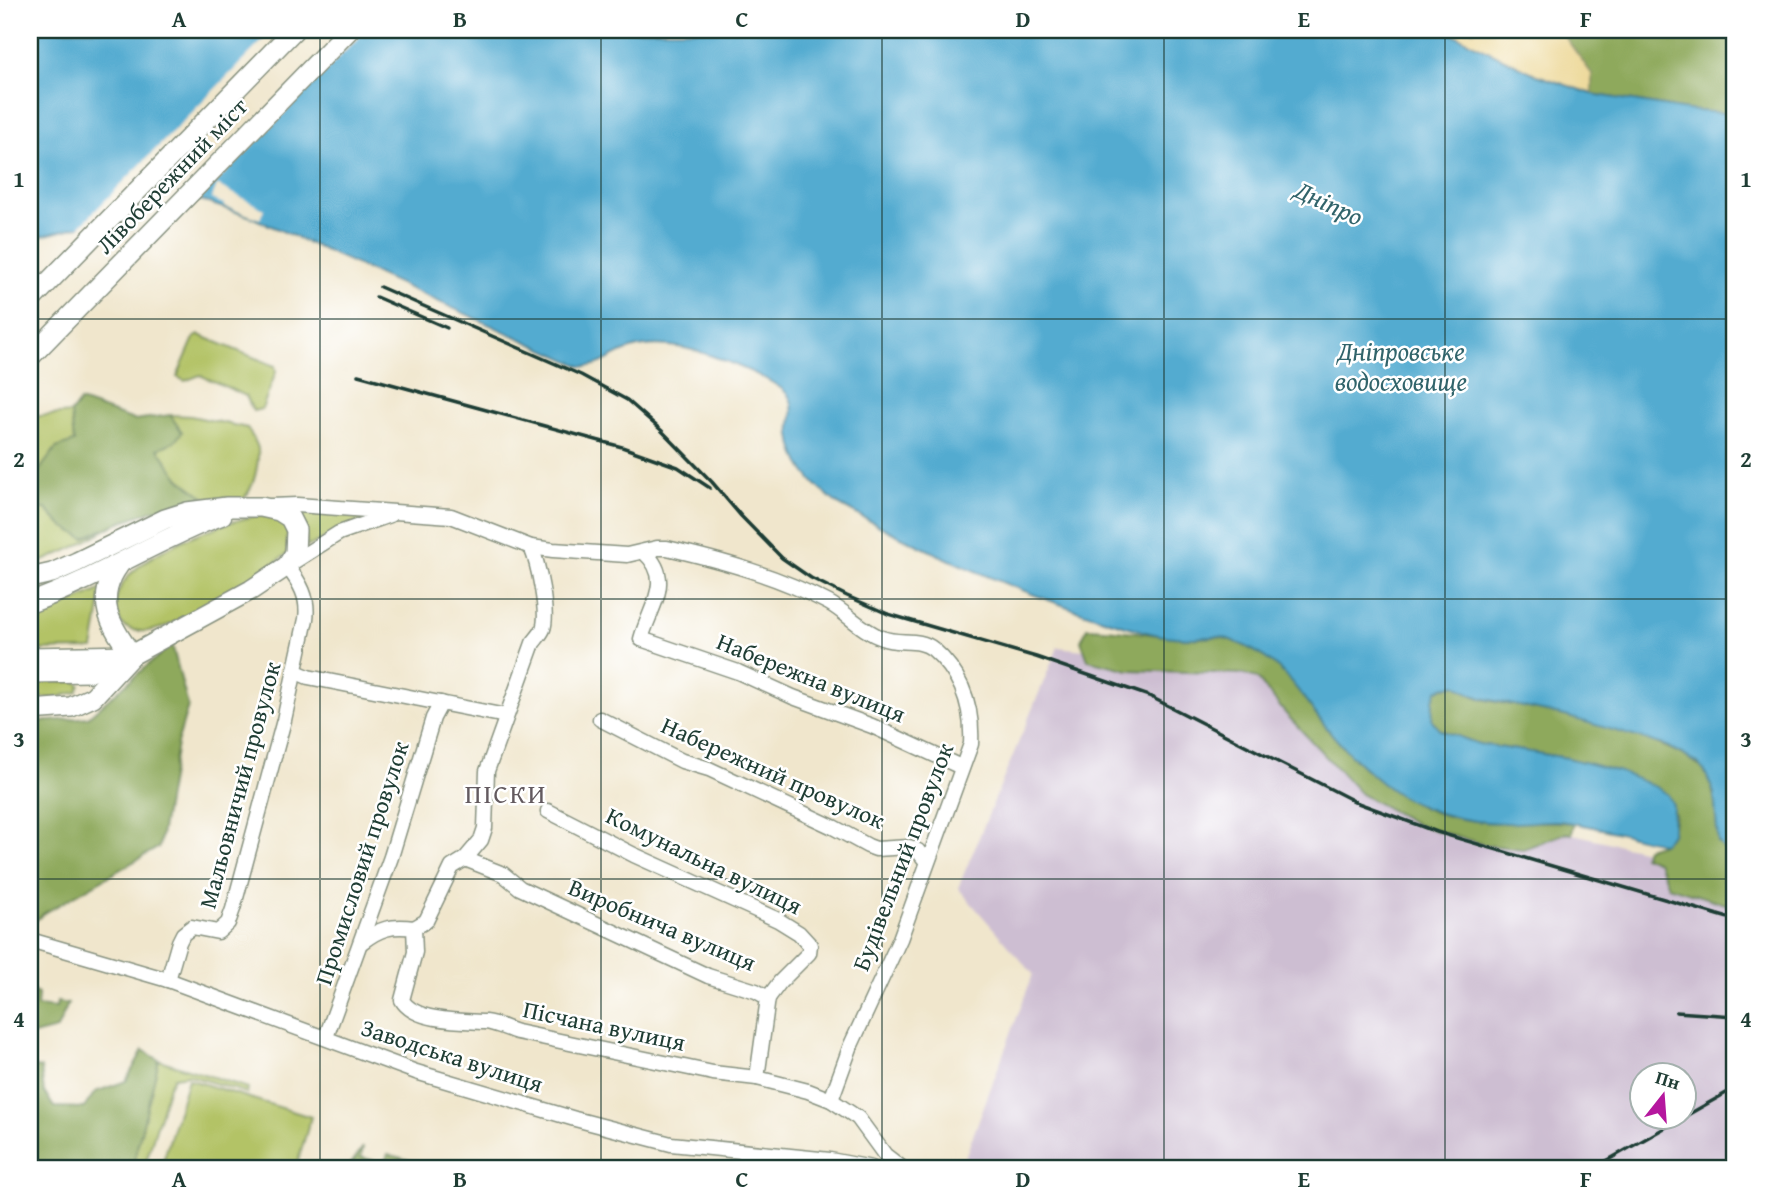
<svg xmlns="http://www.w3.org/2000/svg" width="1765" height="1198" font-family="'Gentium Book Plus',serif">
	<style>
		.industrial { fill: #cdbed2; fill-rule: evenodd }
		.green { fill: #b3c366; stroke: #69804d; stroke-width: 2 }
		.forest { fill: #8ea95b; stroke: #567348; stroke-width: 2 }
		.sand { fill: #eeda9e; stroke: #868c69; stroke-width: 2 }
		.water { fill: #53abd0; stroke: #397482; stroke-width: 2 }
		.pier { fill: #f0e6cc }
		.lines { fill: none; stroke-linecap: round; stroke-linejoin: round }
		.street-casing { stroke: #889280; stroke-width: 17 }
		.secondary-casing { stroke: #889280; stroke-width: 22 }
		.street { stroke: #fff; stroke-width: 14 }
		.secondary { stroke: #fff; stroke-width: 19 }
		.rail { stroke: #1f3d34; stroke-width: 3.5 }
		.grid { fill: none; stroke: #1f3d34; stroke-width: 2; stroke-opacity: 0.55 }
		.labels { text-anchor: middle; stroke-width: 5; stroke-linejoin: round; paint-order: stroke }
		.street-label { font-size: 24px; fill: #1f3d34; stroke: #fff }
		.water-label { font-size: 26px; font-style: italic; fill: #31646b; stroke: #fff }
		.neighbourhood-label { font-size: 26px; letter-spacing: 2px; fill: #635a5f; stroke: #fff }
		.neatline { fill: none; stroke: #1f3d34; stroke-width: 2.5 }
		.grid-label { font-size: 23px; text-anchor: middle; font-weight: bold; fill: #1f3d34 }
	</style>
	<rect width="100%" height="100%" fill="#fff"/>
	<filter id="ink" filterUnits="userSpaceOnUse"><feTurbulence type="fractalNoise" baseFrequency=".0143" numOctaves="2"/><feDisplacementMap in="SourceGraphic" scale="14" xChannelSelector="R" yChannelSelector="G"/><feConvolveMatrix kernelMatrix="1 2 1 2 8 2 1 2 1" color-interpolation-filters="sRGB"/></filter>
	<filter id="wash" filterUnits="userSpaceOnUse"><feTurbulence type="fractalNoise" baseFrequency=".00686" numOctaves="4" result="noise"/><feDisplacementMap in="SourceGraphic" scale="28" xChannelSelector="R" yChannelSelector="G"/><feGaussianBlur stdDeviation="1.57" result="paint"/><feColorMatrix in="noise" values="0 0 0 0 0 0 0 0 0 0 0 0 0 0 0 0 0 1.4 0 .05"/><feComposite in="paint" operator="in"/></filter>
	<g filter="url(#wash)">
		<rect width="100%" height="100%" fill="#f0e6cc"/>
		<path class="industrial" d="M1058,647l199,23 259,175 53,-12 94,22 72,33v280h-774l72,-194 -75,-86zM1642,1076h42v42h-42z"/>
		<g class="green">
			<path d="M199,335l76,31 1,6 -14,37 -9,2 -7,-15 -46,-21 -15,6 -8,-4 17,-39z"/>
			<path d="M71,413l3,29 -18,6 -26,35v-66z"/>
			<path d="M170,415l21,1 56,12c4,7 10,14 11,21 1,15 -4,40 -15,50 -12,-3 -28,1 -39,-2 -19,-6 -35,-33 -46,-49l17,-7 7,-9z"/>
			<path d="M32,509h14l15,16 23,13 40,-19 -47,27 -47,21v-56z"/>
			<path d="M294,511l74,3 -1,4 -60,29 -2,-21z"/>
			<path d="M261,515h11l16,12 -1,27c-27,21 -56,36 -86,53 -16,9 -34,22 -53,24 -10,1 -23,-1 -28,-10 -30,-56 103,-100 141,-106z"/>
			<path d="M103,589l-10,60 -63,1v-30z"/>
			<path d="M76,681l4,4 -3,7 -23,6h-24v-16z"/>
			<path d="M159,1060l89,28 -1,5 -59,-18 -14,2 -5,9 -25,82h-12z"/>
			<path d="M188,1079l123,38 -15,51h-135z"/>
		</g>
		<g class="forest">
			<path d="M1445,30h290v84l-48,-4 -95,-16 -55,-19z"/>
			<path d="M80,401l54,19 36,-5 12,17 -7,9 -17,8 22,30 24,18c-43,8 -81,23 -120,41l-23,-13 -15,-16h-14l-2,2v-28l26,-35 18,-6 -3,-29z"/>
			<path d="M1087,628c35,1 70,8 105,10 10,1 22,-3 32,0 25,7 54,25 70,45 11,12 18,27 28,39 26,34 61,67 100,85 53,24 99,10 152,16l-2,11 -6,-1 -43,16 -37,-4 -68,-20 -57,-31 -75,-80 -29,-36 -14,-4 -114,-4 -41,-10 -7,-19z"/>
			<path d="M172,644l16,62 -11,38 -18,103 -116,67 -13,12v-205h21l37,-4z"/>
			<path d="M1455,684c5,3 9,6 13,9 16,9 40,11 58,14 36,8 163,36 180,67 11,20 10,45 12,68l14,9 3,-2v58l-67,-21 -10,-24 -15,-6 3,-8 17,-5 9,-9 3,-20 -55,-42 -52,-14 -89,-14 -39,-14 -8,-10 1,-20 4,-10z"/>
			<path d="M30,990l8,4 -1,12 19,2 1,-6 11,2 -11,25 -27,7z"/>
			<path d="M143,1050l16,10 -27,108h-102v-102l11,2 3,24 10,15 30,1 11,-16 31,-11z"/>
			<path d="M363,1147l-2,10 23,7 4,-10 46,14h-79l-4,-4z"/>
		</g>
		<path class="sand" d="M1445,30h115l32,44v20l-55,-19z"/>
		<path class="water" d="M30,30h1415l92,45 55,19 95,16 48,4v735l-12,-1 -5,-6 -4,-49 -9,-21 -7,-9 -31,-17 -102,-30 -83,-18 -13,-5 -14,-9 -18,6 -4,10 -1,20 8,10 39,14 89,14 52,14 34,14 14,9 5,10 -1,29 -9,9c-35,-6 -68,-18 -104,-22 -17,-1 -35,3 -53,2 -43,0 -89,-12 -124,-40 -21,-17 -42,-38 -59,-60 -27,-33 -37,-57 -78,-77 -8,-3 -17,-8 -25,-9 -9,-1 -18,1 -27,1 -14,0 -33,-2 -47,-6 -107,-31 -210,-74 -308,-128 -22,-16 -44,-39 -47,-69 -2,-12 5,-24 -1,-37 -8,-18 -85,-46 -106,-50 -16,-3 -37,-4 -53,1 -18,5 -32,20 -50,17l-332,-150 -50,-16 -22,1 -135,35 -12,-1z"/>
		<g class="pier">
			<path d="M273,30h93l-171,174h-17l-101,25z"/>
			<path d="M217,185l47,24 -4,10 -37,-13 1,-2 -13,-5z"/>
		</g>
	</g>
	<g filter="url(#ink)">
		<g class="lines">
			<g class="street-casing">
				<g id="street">
					<path d="M271,506l26,-1 154,11 80,31 22,3 74,5 30,-7h10c56,13 111,28 162,55 18,10 33,28 53,35 16,7 37,-1 51,11 29,25 40,57 38,95l-71,195 -49,106 -20,55"/>
					<path d="M644,552c31,28 6,54 -3,87l97,33 55,25 79,29 89,41"/>
					<path d="M294,671l14,6 198,39"/>
					<path d="M600,719l82,42 27,8 124,58 35,19 8,3 33,-2 9,4 8,10"/>
					<path d="M548,811l86,44 144,65 21,13 11,12 -1,8 -29,29 -12,16"/>
					<path d="M465,859l38,15 17,14 188,88 48,15 12,7 -11,80"/>
					<path d="M414,928l12,-7 26,-54 13,-8 16,-19 4,-12 2,-57 46,-128c3,-4 8,-9 10,-14 6,-16 -5,-66 -12,-82"/>
					<path d="M30,940l138,40 248,92 159,47 96,25 159,16 42,8"/>
					<path d="M362,942c18,-14 30,-17 52,-14l1,24 -13,48c12,22 62,21 83,22 11,1 22,7 32,10l196,41 44,5 51,13 23,9 27,18 27,37 17,13"/>
					<path d="M168,980l11,-38 4,-8 9,-7 26,5 10,-9 5,-14 51,-189 22,-101c3,-22 -6,-36 -19,-53l52,-33 51,-18"/>
					<path d="M326,1037l65,-180 42,-139 8,-15"/>
				</g>
			</g>
			<g class="secondary-casing">
				<g id="secondary">
					<path d="M30,301l264,-271"/>
					<path d="M30,357l319,-327"/>
					<path d="M119,565c-25,34 -9,60 13,90"/>
					<path d="M30,578l22,-5 25,-11 88,-43 22,-7 40,-5h34l18,4 11,7 6,12 -1,23 -8,13 -36,24 -119,65 -102,2"/>
					<path d="M30,603c67,-24 126,-63 192,-88"/>
					<path d="M30,673l61,-1 27,-11"/>
					<path d="M30,710l41,-3 22,-10 39,-42"/>
				</g>
			</g>
			<use href="#street" class="street"/>
			<use href="#secondary" class="secondary"/>
			<g class="rail">
				<path d="M380,287l201,88 46,25 34,30 51,52 29,34 41,42 29,20 36,18 41,18 148,43 113,39 209,107 79,29 298,88"/>
				<path d="M376,297l71,31"/>
				<path d="M358,375l264,72 56,20 32,21"/>
				<path d="M1676,1012l59,4"/>
				<path d="M1594,1168l141,-80"/>
			</g>
		</g>
	</g>
	<path class="grid" d="M320,30v1138M601,30v1138M882,30v1138M1164,30v1138M1445,30v1138M30,319h1705M30,599h1705M30,879h1705"/>
	<g class="labels">
		<g class="street-label">
			<text transform="translate(172 176) rotate(-46)" y="8">Лівобережний міст</text>
			<text transform="translate(811 678) rotate(22)" y="8">Набережна вулиця</text>
			<text transform="translate(773 773) rotate(24)" y="8">Набережний провулок</text>
			<text transform="translate(240 785) rotate(-75)" y="8">Мальовничий провулок</text>
			<text transform="translate(903 857) rotate(-69)" y="8">Будівельний провулок</text>
			<text transform="translate(704 861) rotate(26)" y="8">Комунальна вулиця</text>
			<text transform="translate(362 863) rotate(-72)" y="8">Промисловий провулок</text>
			<text transform="translate(662 925) rotate(23)" y="8">Виробнича вулиця</text>
			<text transform="translate(604 1026) rotate(12)" y="8">Пісчана вулиця</text>
			<text transform="translate(452 1056) rotate(18)" y="8">Заводська вулиця</text>
		</g>
		<g class="water-label">
			<text transform="translate(1329 203) rotate(25)" y="9">Дніпро</text>
			<text x="1401" y="360">Дніпровське<tspan x="1401" dy="30">водосховище</tspan></text>
		</g>
		<g class="neighbourhood-label">
			<text x="506" y="803">ПІСКИ</text>
		</g>
	</g>
	<rect width="1765" height="1198" fill="none" stroke="#fff" stroke-width="77"/>
	<g transform="translate(1663 1096) rotate(17)"><circle r="33" fill="#ffffff" stroke="#a5b1ae" stroke-width="2"/>
	<path d="M0-5L12 26L0 18L-12 26Z" fill="#b5179e"/>
	<text y="-10" font-size="19" font-weight="bold" text-anchor="middle" fill="#1f3d34">Пн</text>
	</g>
	<rect x="38" y="38" width="1688" height="1122" class="neatline"/>
	<g class="grid-label">
		<text x="179" y="27">A</text>
		<text x="460" y="27">B</text>
		<text x="742" y="27">C</text>
		<text x="1023" y="27">D</text>
		<text x="1304" y="27">E</text>
		<text x="1586" y="27">F</text>
		<text x="19" y="187">1</text>
		<text x="1746" y="187">1</text>
		<text x="19" y="467">2</text>
		<text x="1746" y="467">2</text>
		<text x="19" y="747">3</text>
		<text x="1746" y="747">3</text>
		<text x="19" y="1027">4</text>
		<text x="1746" y="1027">4</text>
		<text x="179" y="1187">A</text>
		<text x="460" y="1187">B</text>
		<text x="742" y="1187">C</text>
		<text x="1023" y="1187">D</text>
		<text x="1304" y="1187">E</text>
		<text x="1586" y="1187">F</text>
	</g>
</svg>
